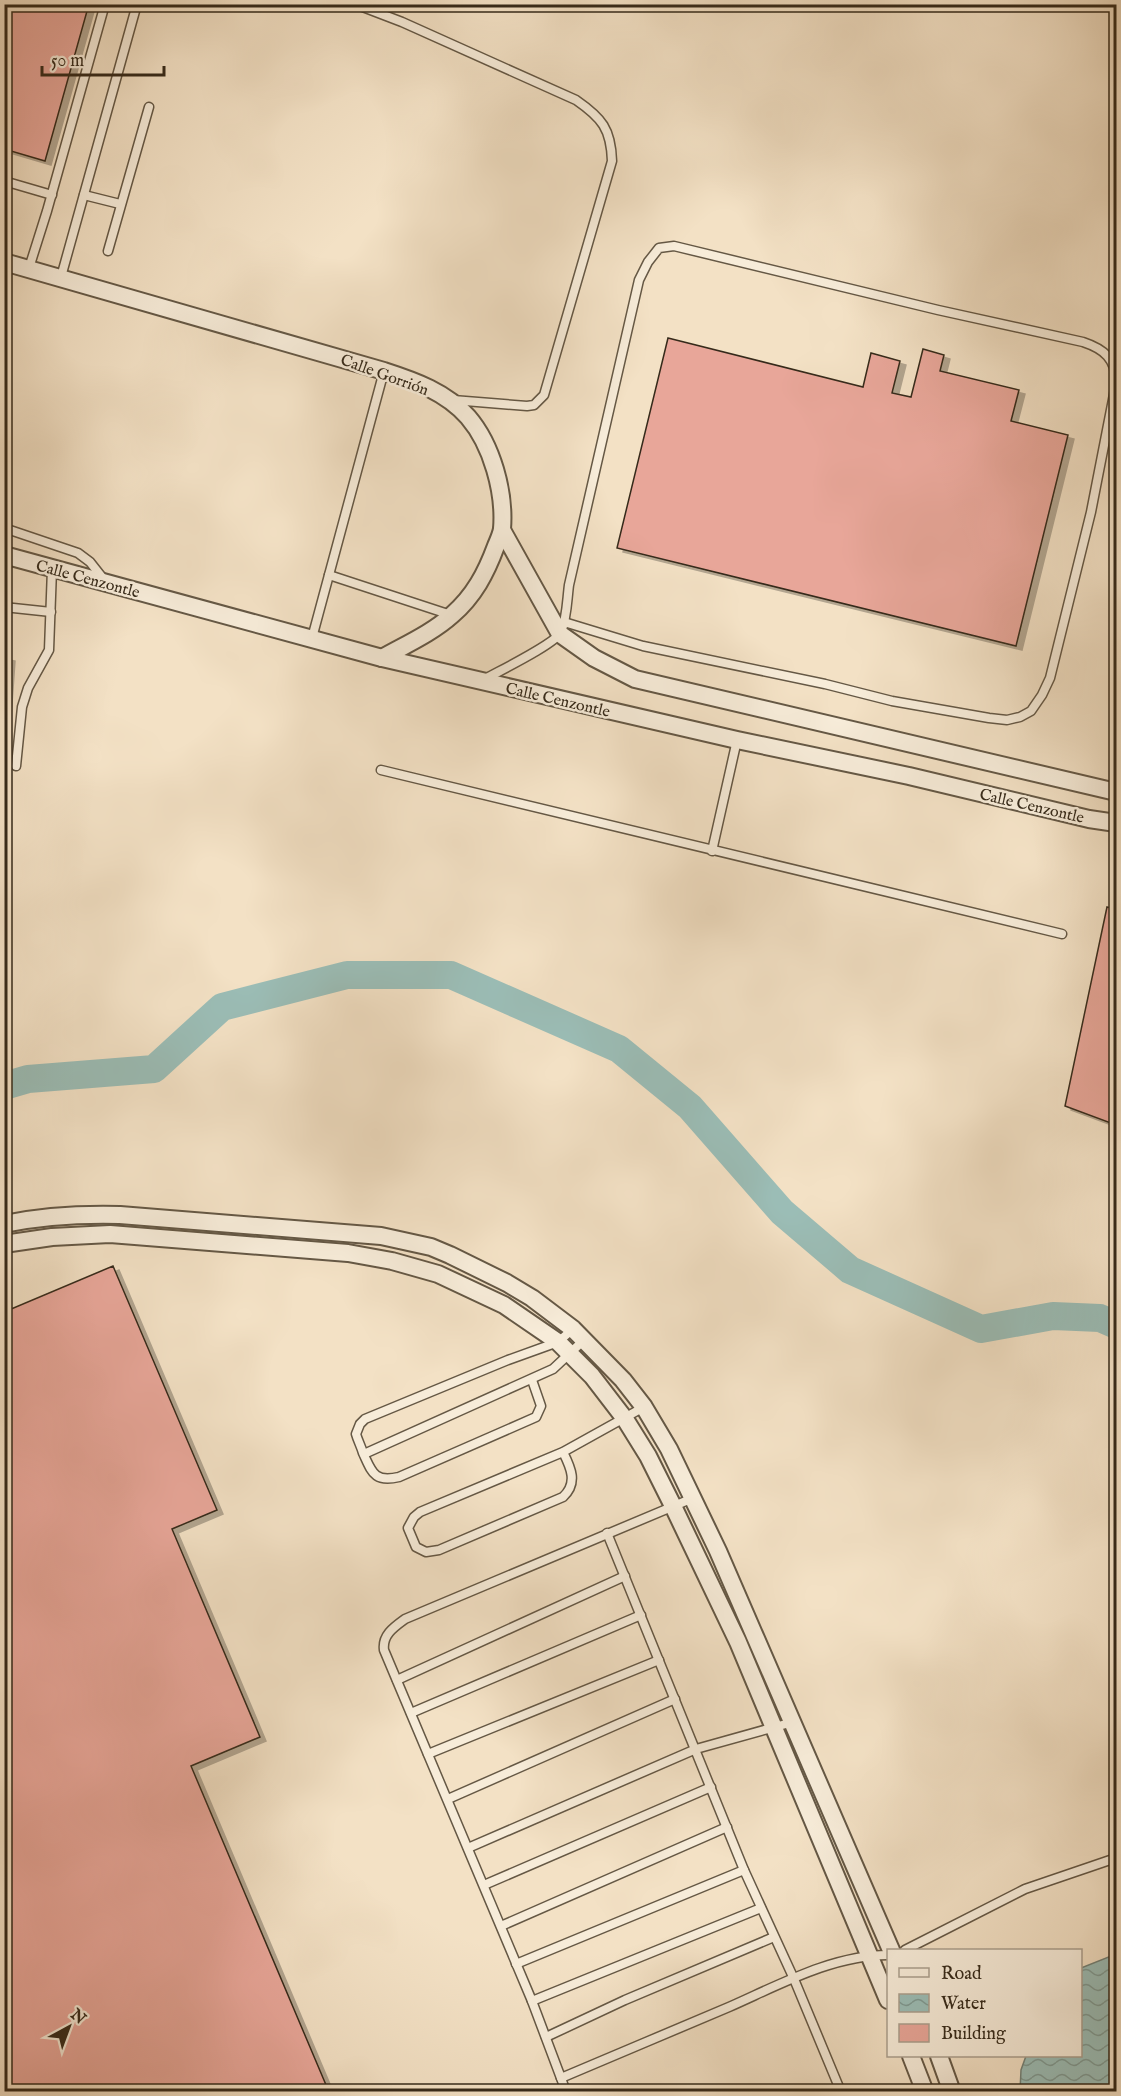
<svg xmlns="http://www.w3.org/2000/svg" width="1121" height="2096" font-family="'IM FELL English',serif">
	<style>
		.water { fill: url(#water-waves); stroke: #738278; stroke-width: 1.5 }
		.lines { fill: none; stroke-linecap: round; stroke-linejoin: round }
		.river { stroke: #9bbdb6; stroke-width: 28 }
		.building { fill: #e8a699; stroke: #362a1a; stroke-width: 1.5; filter: url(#shadow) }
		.service-casing { stroke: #655845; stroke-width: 11 }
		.minor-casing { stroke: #655845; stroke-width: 20 }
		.service { stroke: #f7ecd9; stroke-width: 8 }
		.minor { stroke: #f7ecd9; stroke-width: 16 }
		.labels { text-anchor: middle; stroke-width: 5; stroke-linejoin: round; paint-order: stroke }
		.street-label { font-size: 16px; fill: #362a1a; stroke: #f7ecd9 }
	</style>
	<defs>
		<pattern id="water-waves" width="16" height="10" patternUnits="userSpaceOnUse" patternTransform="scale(1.5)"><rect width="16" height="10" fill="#9bbdb6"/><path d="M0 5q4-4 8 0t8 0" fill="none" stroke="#7f9a93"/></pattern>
		<filter id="shadow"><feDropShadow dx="6" dy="4" stdDeviation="0" flood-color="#0004"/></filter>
	</defs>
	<rect width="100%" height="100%" fill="#f3e1c5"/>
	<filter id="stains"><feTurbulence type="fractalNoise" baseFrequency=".00333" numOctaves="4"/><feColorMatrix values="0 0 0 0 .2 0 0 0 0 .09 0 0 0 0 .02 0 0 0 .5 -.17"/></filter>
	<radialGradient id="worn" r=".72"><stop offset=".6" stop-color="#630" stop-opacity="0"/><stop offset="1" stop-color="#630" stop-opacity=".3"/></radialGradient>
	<path class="water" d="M1116,1954v137h-96l1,-21 5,-14h54l1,-88z"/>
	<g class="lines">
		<path class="river" d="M4,1086l24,-7 126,-10 68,-62 125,-32h104l168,74 71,58 92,105 68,58 131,59 72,-13 47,2 16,7"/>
	</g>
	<g class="building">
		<path d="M4,4h85l-44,157 -41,-12z"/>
		<path d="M668,338l195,49 8,-34 29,8 -8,32 19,4 12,-48 21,6 -4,16 79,19 -8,31 57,14 -52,211 -399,-98z"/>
		<path d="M4,656l5,1 -5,70z"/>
		<path d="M1107,907l9,2v216l-51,-19z"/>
		<path d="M113,1266l104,244 -45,19 88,208 -69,29 138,326h-325v-780z"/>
	</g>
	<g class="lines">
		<g class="service-casing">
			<g id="service">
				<path d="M355,4l47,18 174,78c26,18 35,29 36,61l-68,234 -10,10 -7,1 -74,-6"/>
				<path d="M4,181l48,14"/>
				<path d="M84,195l36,9"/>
				<path d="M108,251l41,-144"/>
				<path d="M29,268l18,-57 58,-207"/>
				<path d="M61,277l76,-273"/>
				<path d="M4,528l74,25 12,9 15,19"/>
				<path d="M329,575l122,40"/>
				<path d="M4,607l47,5"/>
				<path d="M564,622l79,24 182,38 67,17 97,17 18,2 13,-3 11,-6 11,-16 8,-17 41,-166 25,-128"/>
				<path d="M312,638l72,-267"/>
				<path d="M485,679c14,-8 70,-35 76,-47 6,-14 6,-32 8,-47l70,-305 9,-18 11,-14 15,-2 264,64 145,32c21,7 33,17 33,40"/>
				<path d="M16,766l6,-59 6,-19 21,-38 3,-81"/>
				<path d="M381,770l681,164"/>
				<path d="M712,851l25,-111"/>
				<path d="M532,1380l9,26 -5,11 -137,60c-25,6 -27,-5 -36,-24 -2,-7 -5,-12 -7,-19l4,-10 5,-5 143,-59 50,-18 15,-13"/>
				<path d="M563,1452c8,16 15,31 0,45l-124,53 -13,2 -10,-5 -8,-19 6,-11 6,-5 143,-60 81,-45"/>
				<path d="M364,1454l189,-85 31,-29"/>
				<path d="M693,1498l-288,121c-11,8 -23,16 -21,31l148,351 29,77c56,-24 112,-47 168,-71 50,-22 104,-52 159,-52"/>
				<path d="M607,1533l137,337 50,109 47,113"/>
				<path d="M397,1680l228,-104"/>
				<path d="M411,1713l230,-98"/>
				<path d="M428,1754l231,-94"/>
				<path d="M448,1799l227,-100"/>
				<path d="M468,1848l228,-99 97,-27"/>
				<path d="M484,1885l227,-98"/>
				<path d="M501,1926l226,-99"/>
				<path d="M905,1950l120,-61 91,-31"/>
				<path d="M516,1964l228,-94"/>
				<path d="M532,2001l229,-93"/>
				<path d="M546,2037l79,-37 149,-63"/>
				<path d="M561,2078l5,14"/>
			</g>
		</g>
		<g class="minor-casing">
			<g id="minor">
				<path d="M4,262l380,109c31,10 62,21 84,46 24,28 37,75 34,112 -1,6 -4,12 -6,17 -10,27 -22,50 -44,69 -20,18 -47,30 -70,43"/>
				<path d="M502,530l58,104 34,24 41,21 481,113"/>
				<path d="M4,555l378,103 355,82 172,36 180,43 27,4"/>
				<path d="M4,1224c39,-8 77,-10 116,-9l261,21 50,11 19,8 57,28 25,15 41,31 50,51 21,27 25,42 49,102 173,399"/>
				<path d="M4,1244l48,-7 58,-3 238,19 44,8 46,13 66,31 54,37 34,34 33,43 23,37 25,50 65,136 150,358"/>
				<path d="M911,2056l14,36"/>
				<path d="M939,2056l13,36"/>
			</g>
		</g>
		<use href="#service" class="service"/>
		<use href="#minor" class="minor"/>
	</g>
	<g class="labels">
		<g class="street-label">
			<text transform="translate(385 374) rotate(20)" y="6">Calle Gorrión</text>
			<text transform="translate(88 578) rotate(15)" y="6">Calle Cenzontle</text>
			<text transform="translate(558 699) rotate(13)" y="6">Calle Cenzontle</text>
			<text transform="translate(1032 805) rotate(13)" y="6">Calle Cenzontle</text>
		</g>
	</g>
	<rect width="1121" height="2096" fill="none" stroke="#f3e1c5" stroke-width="24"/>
	<rect x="6" y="6" width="1109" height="2084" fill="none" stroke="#362a1a" stroke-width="3"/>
	<rect x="12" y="12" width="1097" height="2072" fill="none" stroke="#362a1a" stroke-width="1.5"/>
	<rect x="887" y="1949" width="195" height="108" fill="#f7ecd9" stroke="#aa9e8d" stroke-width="1.5"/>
	<rect x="899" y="1968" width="30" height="9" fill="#f7ecd9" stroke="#aa9e8d" stroke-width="1.5"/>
	<text x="941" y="1979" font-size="18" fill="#362a1a">Road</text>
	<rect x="899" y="1994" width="30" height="18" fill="url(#water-waves)" stroke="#aa9e8d" stroke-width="1.5"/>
	<text x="941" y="2009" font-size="18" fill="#362a1a">Water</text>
	<rect x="899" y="2024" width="30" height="18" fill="#e8a699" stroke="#aa9e8d" stroke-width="1.5"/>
	<text x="941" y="2039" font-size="18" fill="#362a1a">Building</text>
	<g transform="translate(69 2027) rotate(41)" stroke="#f7ecd9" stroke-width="4.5" paint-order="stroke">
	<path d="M0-4.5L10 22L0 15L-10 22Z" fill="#362a1a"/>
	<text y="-9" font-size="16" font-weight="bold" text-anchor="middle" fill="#362a1a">N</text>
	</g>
	<path d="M42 66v9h122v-9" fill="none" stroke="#362a1a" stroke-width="3"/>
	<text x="51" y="66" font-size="18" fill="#362a1a" stroke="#f7ecd9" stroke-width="4.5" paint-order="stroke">50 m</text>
	<rect width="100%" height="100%" filter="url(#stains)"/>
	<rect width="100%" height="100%" fill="url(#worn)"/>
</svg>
